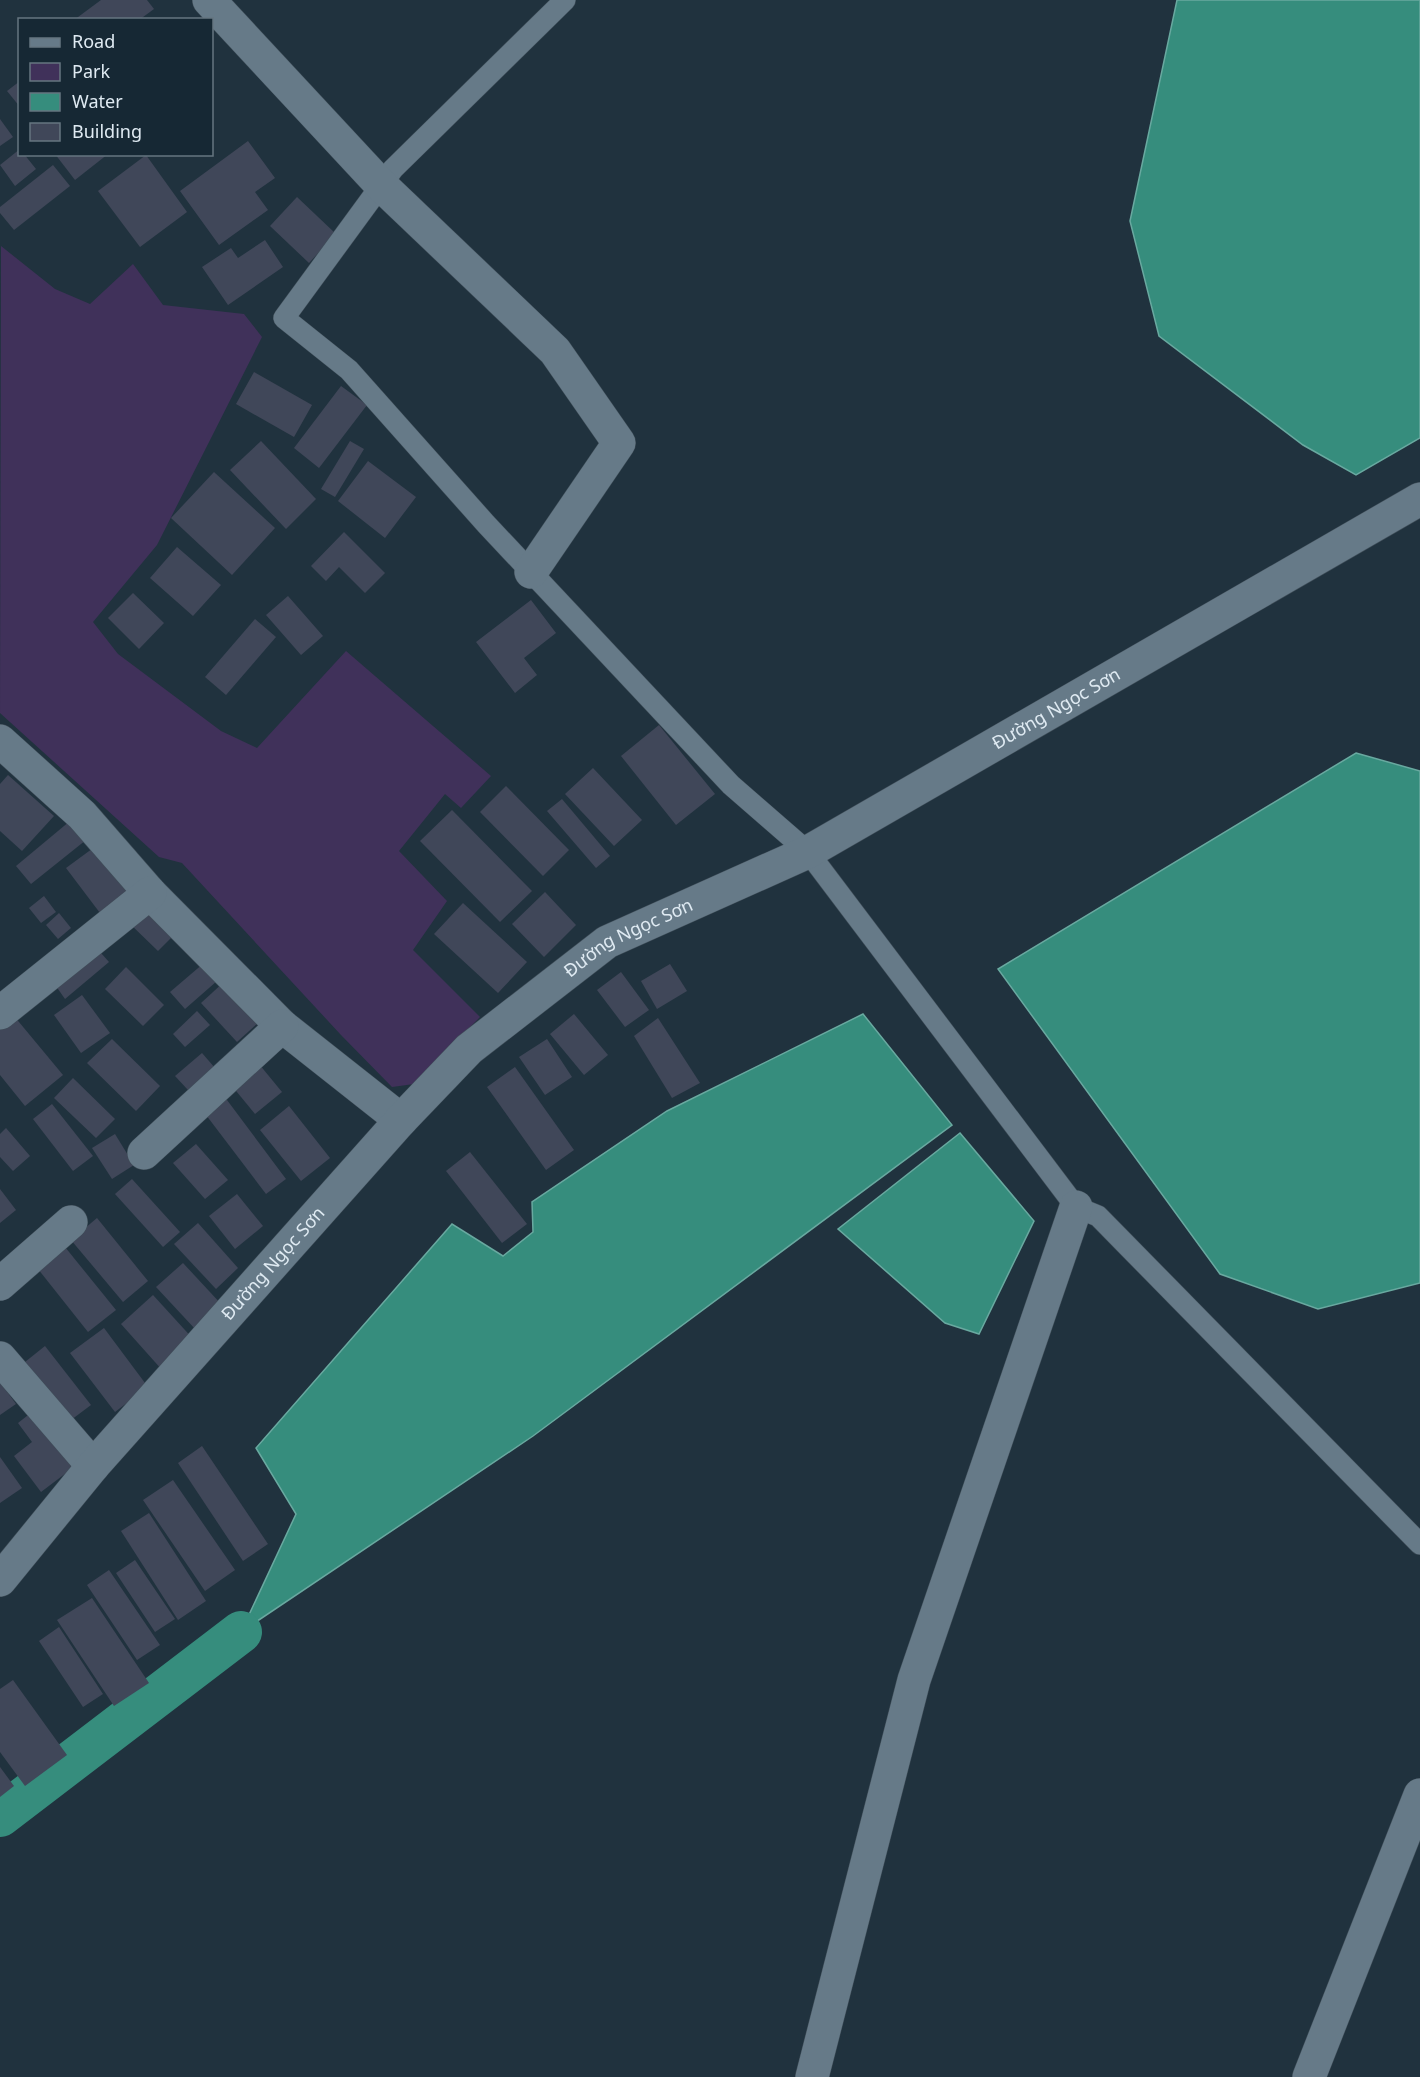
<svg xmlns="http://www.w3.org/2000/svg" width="1420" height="2077" font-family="'Noto Sans',sans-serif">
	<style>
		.green { fill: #40315a }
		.water { fill: #368d7d; stroke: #69a9a0; stroke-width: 1.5 }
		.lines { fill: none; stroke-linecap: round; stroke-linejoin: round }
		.canal { stroke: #368d7d; stroke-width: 42 }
		.building { fill: #404759 }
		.lane-casing { stroke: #404f5a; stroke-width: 22 }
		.street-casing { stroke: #404f5a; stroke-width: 34 }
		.secondary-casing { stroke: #404f5a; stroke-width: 34 }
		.lane { stroke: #667a88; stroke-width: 21 }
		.street { stroke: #667a88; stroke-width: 33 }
		.secondary { stroke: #667a88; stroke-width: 33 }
		.labels { text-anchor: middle; stroke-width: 4.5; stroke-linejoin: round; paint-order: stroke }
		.street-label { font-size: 18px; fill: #dfeaf2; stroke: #162834 }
	</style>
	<rect width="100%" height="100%" fill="#20323e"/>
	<path class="green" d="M1,246l54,43 35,15 43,-40 30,41 81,9 18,23 -105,208 -64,77 25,32 103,77 36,17 89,-97 145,125 -30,32 -16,-14 -46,57 48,50 -34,49 67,67 -66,67 -22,3 -51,-52 -159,-172 -23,-6 -159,-144z"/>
	<g class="water">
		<path d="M1177,0h243v438l-64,37 -53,-30 -144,-109 -29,-115z"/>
		<path d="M1356,753l64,18v512l-102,26 -98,-35 -222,-305z"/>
		<path d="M863,1014l89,111 -419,311 -292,196 55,-118 -40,-66 196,-224 51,32 30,-24 -1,-30 135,-91z"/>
		<path d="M960,1133l74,88 -55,113 -34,-11 -107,-94z"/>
	</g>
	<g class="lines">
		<path class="canal" d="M0,1816l241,-184"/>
	</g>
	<g class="building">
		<path d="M101,0h46l7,9 -15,11h-65z"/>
		<path d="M20,81v26l-13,-16z"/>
		<path d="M0,119l13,18 -13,9z"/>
		<path d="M248,141l27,37 -20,14 13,18 -49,35 -39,-54z"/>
		<path d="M20,149v5h4l12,15 -21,17 -15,-21z"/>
		<path d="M55,154h53l-33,26z"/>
		<path d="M146,155l41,57 -47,35 -42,-56z"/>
		<path d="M53,165l17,21 -56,44 -14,-17v-6z"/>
		<path d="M297,197l39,37 -27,29 -39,-37z"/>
		<path d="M265,240l18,27 -55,38 -26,-38 29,-19 7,10z"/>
		<path d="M254,372l58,33 -18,32 -58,-33z"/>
		<path d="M341,386l26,19 -48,63 -25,-20z"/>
		<path d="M261,441l55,58 -30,30 -56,-59z"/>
		<path d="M350,441l14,8 -29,48 -14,-8z"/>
		<path d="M368,461l48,36 -31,41 -47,-37z"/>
		<path d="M214,472l61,56 -43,47 -61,-57z"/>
		<path d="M344,532l41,41 -20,20 -26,-26 -13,14 -15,-15z"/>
		<path d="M177,547l44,38 -28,31 -43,-38z"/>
		<path d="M133,593l31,30 -25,26 -31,-31z"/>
		<path d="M288,596l35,40 -22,19 -35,-40z"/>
		<path d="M531,600l25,33 -32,25 13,17 -22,18 -39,-51z"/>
		<path d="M255,619l21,18 -50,58 -21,-18z"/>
		<path d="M659,725l56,69 -39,31 -55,-69z"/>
		<path d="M593,768l49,52 -28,26 -49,-52z"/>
		<path d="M8,775l46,41 -32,35 -22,-20v-47z"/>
		<path d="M506,786l63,64 -26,26 -63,-64z"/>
		<path d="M562,799l48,57 -14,12 -49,-57z"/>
		<path d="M452,810l80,81 -32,31 -80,-81z"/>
		<path d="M70,821l16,19 -55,44 -15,-18z"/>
		<path d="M100,843l34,46 -34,24 -34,-45z"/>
		<path d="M545,892l31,33 -32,32 -32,-33z"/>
		<path d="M44,896l12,16 -15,11 -12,-15z"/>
		<path d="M149,898l31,31 -22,22 -31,-30z"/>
		<path d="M463,903l64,59 -29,31 -64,-59z"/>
		<path d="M59,913l12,15 -13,11 -12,-14z"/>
		<path d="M93,944l16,18 -44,37 -14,-20z"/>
		<path d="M211,957l14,17 -40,35 -15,-17z"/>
		<path d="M670,964l17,27 -30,18 -16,-28z"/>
		<path d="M126,967l38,38 -21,21 -38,-37z"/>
		<path d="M621,972l28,38 -24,17 -28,-37z"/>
		<path d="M225,981l35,40 -23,21 -36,-39z"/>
		<path d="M82,995l28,38 -29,20 -27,-38z"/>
		<path d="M197,1011l13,14 -25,22 -12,-13z"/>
		<path d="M574,1014l34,41 -24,20 -34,-41z"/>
		<path d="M14,1016l49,59 -38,31 -25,-31v-48z"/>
		<path d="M658,1018l42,65 -28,15 -38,-62z"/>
		<path d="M112,1039l48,47 -24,25 -49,-48z"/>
		<path d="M547,1039l25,38 -27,18 -26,-38z"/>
		<path d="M202,1053l13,15 -27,22 -13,-14z"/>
		<path d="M259,1064l23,28 -27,22 -23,-28z"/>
		<path d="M515,1067l59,83 -28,20 -59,-83z"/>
		<path d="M73,1078l42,41 -19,19 -42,-40z"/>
		<path d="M224,1096l62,83 -20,15 -63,-83z"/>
		<path d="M52,1104l41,52 -20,15 -40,-52z"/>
		<path d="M289,1106l41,52 -29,23 -41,-51z"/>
		<path d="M6,1128l24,28 -17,15 -13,-14v-23z"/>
		<path d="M115,1134l19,31 -22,14 -20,-31z"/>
		<path d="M196,1144l32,36 -23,19 -32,-36z"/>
		<path d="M470,1152l57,72 -25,19 -56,-72z"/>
		<path d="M132,1179l48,53 -17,15 -48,-53z"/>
		<path d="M0,1189l16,21 -16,13z"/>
		<path d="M237,1194l26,32 -28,23 -26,-33z"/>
		<path d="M97,1218l51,63 -25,21 -52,-62z"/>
		<path d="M198,1223l40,45 -22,21 -42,-45z"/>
		<path d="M65,1247l51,63 -28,22 -50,-63z"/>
		<path d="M183,1263l39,42 -26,25 -40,-43z"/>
		<path d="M153,1295l42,46 -32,30 -42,-47z"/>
		<path d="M104,1328l44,59 -33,25 -45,-59z"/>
		<path d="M45,1346l46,59 -20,15 -46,-58z"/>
		<path d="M0,1382l16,22 -16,11z"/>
		<path d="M37,1408l41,56 -37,28 -27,-36 18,-14 -14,-19z"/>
		<path d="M202,1446l66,98 -25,17 -65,-98z"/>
		<path d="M0,1457l22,31 -22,15z"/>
		<path d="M173,1480l62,90 -30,21 -62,-91z"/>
		<path d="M149,1513l57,88 -28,19 -57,-89z"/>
		<path d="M135,1560l40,59 -20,13 -39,-59z"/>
		<path d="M109,1570l51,75 -23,15 -50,-75z"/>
		<path d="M92,1598l57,85 -35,23 -57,-86z"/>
		<path d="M59,1627l44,67 -20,13 -44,-66z"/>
		<path d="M13,1680l54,75 -42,31 -25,-34v-63z"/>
		<path d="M0,1767l14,19 -14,11z"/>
	</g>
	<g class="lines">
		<g class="lane-casing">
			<path id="lane" d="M565,0l-172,169 -109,149 65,52 137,154 245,261 77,67 268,355 22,9 322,328"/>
		</g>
		<g class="street-casing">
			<g id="street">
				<path d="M209,0l172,185 174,166 64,92 -88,129"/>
				<path d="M0,741l82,74 68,78 132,133 119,94"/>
				<path d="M0,1013l150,-120"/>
				<path d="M144,1153l138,-127"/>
				<path d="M0,1284l71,-62"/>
				<path d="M0,1358l93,108"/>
				<path d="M812,2077l102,-397 162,-473"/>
				<path d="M1309,2077l111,-282"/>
			</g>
		</g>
		<g class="secondary-casing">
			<g id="secondary">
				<path id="s1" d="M0,1580l93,-114 308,-346 68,-71 138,-107 201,-90 612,-353"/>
			</g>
		</g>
		<use href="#lane" class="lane"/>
		<use href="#street" class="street"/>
		<use href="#secondary" class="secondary"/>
	</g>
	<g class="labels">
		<g class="street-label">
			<text dy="6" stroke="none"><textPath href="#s1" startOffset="1390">Đường Ngọc Sơn</textPath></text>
			<text dy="6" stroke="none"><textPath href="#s1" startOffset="904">Đường Ngọc Sơn</textPath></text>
			<text dy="6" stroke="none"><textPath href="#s1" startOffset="418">Đường Ngọc Sơn</textPath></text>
		</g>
	</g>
	<rect x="18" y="18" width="195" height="138" fill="#162834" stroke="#667680" stroke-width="1.5"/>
	<rect x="30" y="38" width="30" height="9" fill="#667a88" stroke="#667680" stroke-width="1.5"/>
	<text x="72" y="48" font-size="18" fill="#dfeaf2">Road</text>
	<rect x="30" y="63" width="30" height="18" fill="#40315a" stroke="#667680" stroke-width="1.5"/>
	<text x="72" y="78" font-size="18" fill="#dfeaf2">Park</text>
	<rect x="30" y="93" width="30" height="18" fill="#368d7d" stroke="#667680" stroke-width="1.5"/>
	<text x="72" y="108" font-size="18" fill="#dfeaf2">Water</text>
	<rect x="30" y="123" width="30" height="18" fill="#404759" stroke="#667680" stroke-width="1.5"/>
	<text x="72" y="138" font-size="18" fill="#dfeaf2">Building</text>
</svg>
